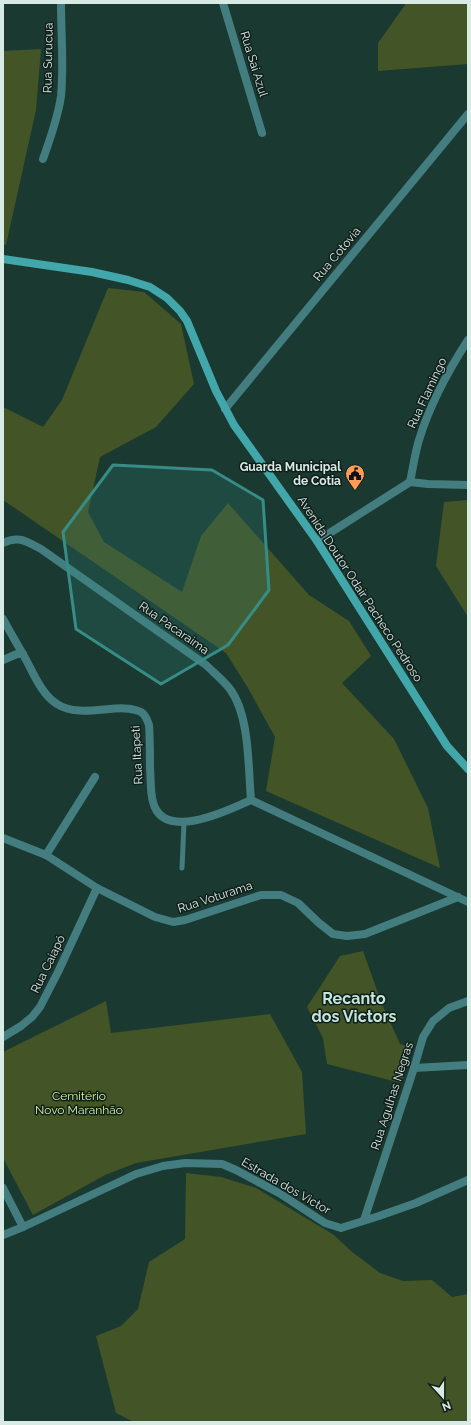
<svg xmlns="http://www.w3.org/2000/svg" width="471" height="1425" font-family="Raleway,sans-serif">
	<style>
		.green { fill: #435426 }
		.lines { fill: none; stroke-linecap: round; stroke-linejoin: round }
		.service { stroke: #437d7f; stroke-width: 5 }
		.minor { stroke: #437d7f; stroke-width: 8 }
		.tertiary { stroke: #437d7f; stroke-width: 8 }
		.secondary { stroke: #42a7ab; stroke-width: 8 }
		.marked { fill: #378d86; fill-opacity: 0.2; stroke: #378d86; stroke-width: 3; stroke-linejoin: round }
		.labels { text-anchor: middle; stroke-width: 3; stroke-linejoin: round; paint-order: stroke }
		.street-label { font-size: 12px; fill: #d8eae4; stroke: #101e1a }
		.poi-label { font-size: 12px; font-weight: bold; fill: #d8eae4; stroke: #101e1a; text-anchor: end }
		.park-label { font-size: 12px; fill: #d3f2a4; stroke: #101e1a }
		.district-label { font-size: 16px; font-weight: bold; fill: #c3e7dc; stroke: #101e1a }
	</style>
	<rect width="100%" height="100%" fill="#1a3a31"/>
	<g class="green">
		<path d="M405,3h63v61l-90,7v-28l27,-38z"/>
		<path d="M41,49l-5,61 -30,135 -3,-1v-193z"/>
		<path d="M108,288l36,4 37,32 13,60 -38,43 -56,30 -12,55 16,30 78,50 19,-56 27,-33 81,92 40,26 22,35 -29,27 52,56 34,69 12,60 -174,-77 9,-54 -27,-49 -22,-35 -223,-153v-93l40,20 19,-27z"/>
		<path d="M468,500v117l-32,-51 8,-64z"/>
		<path d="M363,951l19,53 18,40 11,3 -10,36 -74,-19 -4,-26 -16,-31 33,-51z"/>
		<path d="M106,1001l5,32 159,-19 32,58 4,62 -170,29 -31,12 -72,40 -30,-57v-106z"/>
		<path d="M186,1173l35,4 35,11 78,47 17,16 29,22 23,8 29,-1 20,17 16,-3v128h-334l-18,-9 -20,-77 25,-10 17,-17 11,-47 36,-23z"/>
	</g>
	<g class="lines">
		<path class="service" d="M182,868l2,-45"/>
		<g class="minor">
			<path d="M223,3l39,130"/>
			<path d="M43,159c7,-20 15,-41 18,-63 3,-31 0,-62 0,-93"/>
			<path d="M225,409l243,-295"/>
			<path d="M410,482c3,-14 5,-29 9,-42 11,-36 29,-69 49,-100"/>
			<path d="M317,541l93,-59 18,2 40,1"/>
			<path d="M3,543c16,-8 24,-1 38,6l165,116c7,7 17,15 24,24 20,27 18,78 21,111"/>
			<path d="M3,619c7,13 14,25 21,37 9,16 17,38 33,48 24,16 63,-3 84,8 5,3 6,8 8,13 1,14 1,28 1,43 1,11 0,23 3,34 10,40 74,9 98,-2"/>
			<path d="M3,660l14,-6h6"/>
			<path d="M251,800l217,102"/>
			<path d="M3,838l43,17 51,33 58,29 18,5 12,-2 76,-25h20l17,8 21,20 14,11 14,2 18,-2 93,-37"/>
			<path d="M46,855l49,-78"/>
			<path d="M3,1037l18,-11 11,-9 8,-10 18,-35 39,-84"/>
			<path d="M414,1068l54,-3"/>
			<path d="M3,1188l20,39"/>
			<path d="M364,1220l50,-152 9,-31 10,-16 16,-13 19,-7"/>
		</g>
		<path class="tertiary" d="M3,1235l20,-8 113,-53 27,-8 22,-3 37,1 14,6 43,23 46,30 16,5 38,-12 37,-13 52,-23"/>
		<path class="secondary" d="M3,259l89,13 36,8 22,7 17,11 13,13 7,10 29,70 18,34 83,116 130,205 21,23"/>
	</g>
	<path class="marked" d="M113,465l99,5 51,30 6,90 -41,55 -67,39 -85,-55 -13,-97z"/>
	<defs>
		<g id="civic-pin" transform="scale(1)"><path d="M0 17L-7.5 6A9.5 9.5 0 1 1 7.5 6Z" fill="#fe9c57" stroke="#101e1a"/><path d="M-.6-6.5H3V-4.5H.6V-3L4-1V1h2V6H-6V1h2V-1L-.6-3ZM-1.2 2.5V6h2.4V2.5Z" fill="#111"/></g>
	</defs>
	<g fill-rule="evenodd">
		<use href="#civic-pin" x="355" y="474"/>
	</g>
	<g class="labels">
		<g class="street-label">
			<text transform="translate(48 58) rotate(-89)" y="4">Rua Surucua</text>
			<text transform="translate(254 64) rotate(73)" y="4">Rua Sai Azul</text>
			<text transform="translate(337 254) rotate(-50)" y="4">Rua Cotovia</text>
			<text transform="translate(427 393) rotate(-65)" y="4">Rua Flamingo</text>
			<text transform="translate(360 589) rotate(57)" y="4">Avenida Doutor Odair Pacheco Pedroso</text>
			<text transform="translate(174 628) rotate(35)" y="4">Rua Pacaraima</text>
			<text transform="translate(137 755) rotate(-93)" y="4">Rua Itapeti</text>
			<text transform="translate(215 897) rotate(-18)" y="4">Rua Voturama</text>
			<text transform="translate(48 964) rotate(-64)" y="4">Rua Caiapó</text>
			<text transform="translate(392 1096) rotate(-72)" y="4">Rua Agulhas Negras</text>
			<text transform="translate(286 1186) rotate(30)" y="4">Estrada dos Victor</text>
		</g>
		<g class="poi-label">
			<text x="341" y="471">Guarda Municipal<tspan x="341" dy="14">de Cotia</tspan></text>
		</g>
		<g class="park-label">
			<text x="79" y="1100">Cemitério<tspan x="79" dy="14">Novo Maranhão</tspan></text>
		</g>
		<g class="district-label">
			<text x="354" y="1004">Recanto<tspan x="354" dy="18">dos Victors</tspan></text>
		</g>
	</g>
	<rect width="471" height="1425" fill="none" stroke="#d8eae4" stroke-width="8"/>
	<g transform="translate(443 1397) rotate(159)" stroke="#101e1a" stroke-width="3" paint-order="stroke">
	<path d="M0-3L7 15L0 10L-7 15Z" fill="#d8eae4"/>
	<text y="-6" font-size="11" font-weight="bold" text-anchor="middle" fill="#d8eae4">N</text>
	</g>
</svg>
